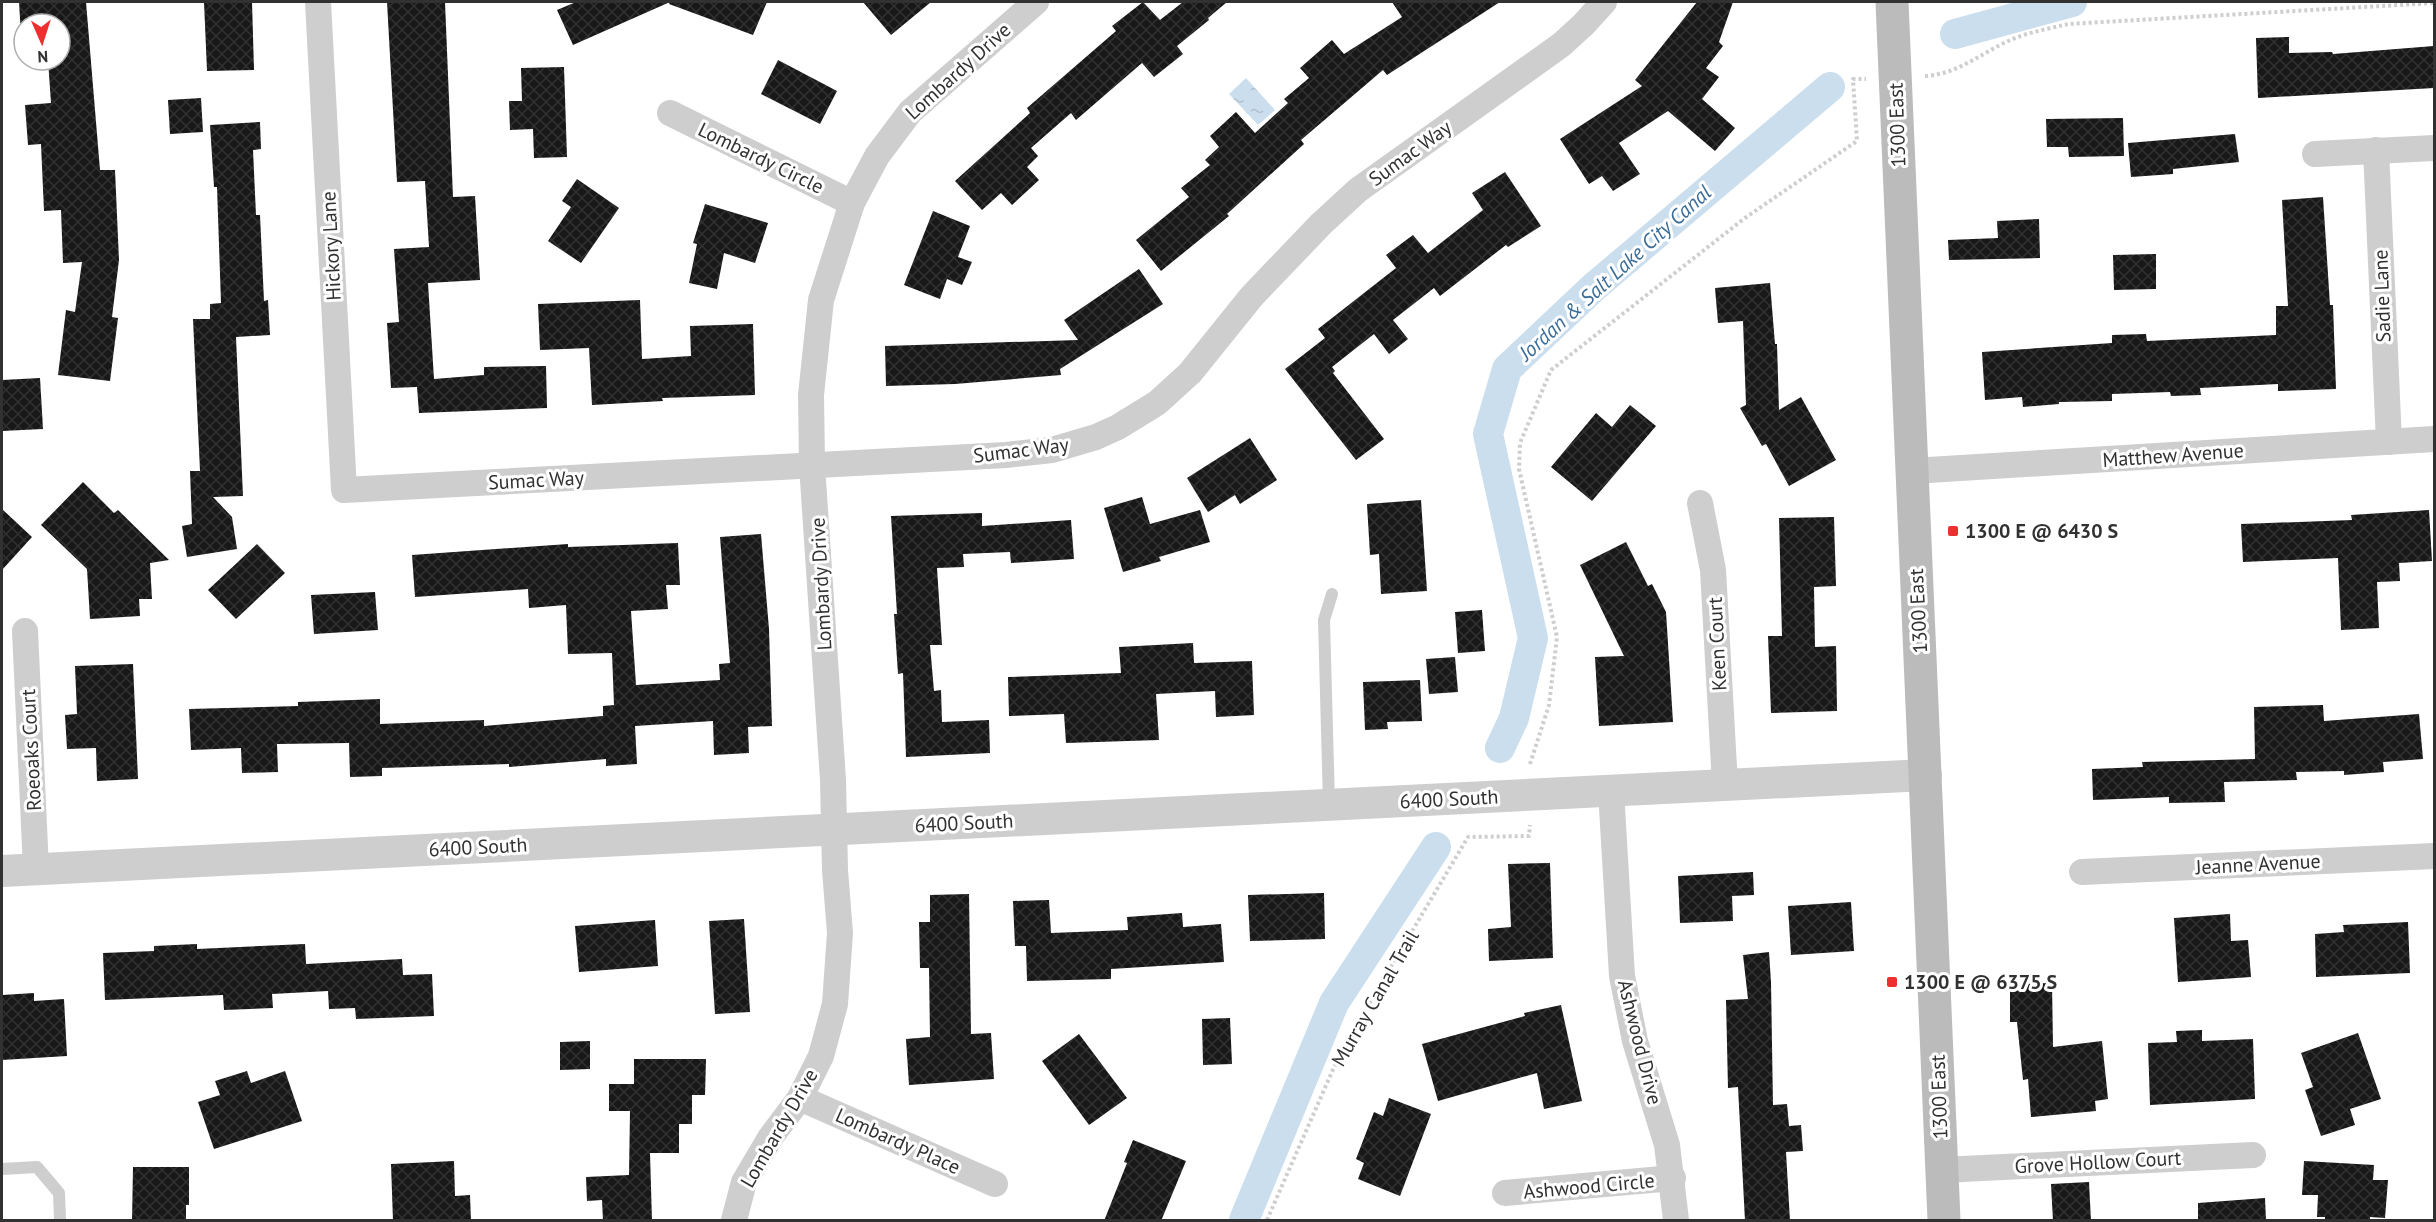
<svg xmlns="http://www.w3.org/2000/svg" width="2436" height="1222" font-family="'PT Sans',sans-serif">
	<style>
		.water { fill: url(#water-ripples) }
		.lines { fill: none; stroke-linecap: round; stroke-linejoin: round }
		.canal { stroke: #cbdeee; stroke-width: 30 }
		.building { fill: url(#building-cross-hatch) }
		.path { stroke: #cecece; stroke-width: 4; stroke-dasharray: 3 3; stroke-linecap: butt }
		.service { stroke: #cecece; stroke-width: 12 }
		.minor { stroke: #cecece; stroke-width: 26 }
		.tertiary { stroke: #cecece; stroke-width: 32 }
		.secondary { stroke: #bbb; stroke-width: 33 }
		.poi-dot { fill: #ed2f2f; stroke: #fff; stroke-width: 2 }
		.labels { text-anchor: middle; stroke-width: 6; stroke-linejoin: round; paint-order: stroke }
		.street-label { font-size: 20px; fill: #313131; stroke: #fff }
		.poi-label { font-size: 20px; font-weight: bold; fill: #313131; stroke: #fff; text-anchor: start }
		.water-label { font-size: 21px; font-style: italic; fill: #3b6d98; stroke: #fff }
	</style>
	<defs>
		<pattern id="water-ripples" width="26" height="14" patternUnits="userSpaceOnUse" patternTransform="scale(1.5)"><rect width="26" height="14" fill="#cbdeee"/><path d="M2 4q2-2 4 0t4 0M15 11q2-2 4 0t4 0" fill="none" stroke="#afbfcd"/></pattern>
		<pattern id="building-cross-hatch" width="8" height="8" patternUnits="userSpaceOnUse" patternTransform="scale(1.5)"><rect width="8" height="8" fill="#181818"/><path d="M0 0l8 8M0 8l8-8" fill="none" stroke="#313131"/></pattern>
	</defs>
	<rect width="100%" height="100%" fill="#fff"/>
	<path class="water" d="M1246,78l29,32 -17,15 -29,-31z"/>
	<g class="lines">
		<g class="canal">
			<path d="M1955,34l117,-32"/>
			<path d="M1500,748l14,-30 19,-80 -45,-204 19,-65 87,-82 236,-200"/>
			<path d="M1244,1220l90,-217 102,-156"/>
		</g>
	</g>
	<g class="building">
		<path d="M19,2h67l14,168h15l4,90 -7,57 6,1 -8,63 -52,-6 8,-65 9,2 7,-50 -19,1 -2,-53 -17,1 -3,-67 -13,1 -3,-40 26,-2 -3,-43h12v-36h-36v12h-3z"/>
		<path d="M204,2h48l2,68 -47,1z"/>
		<path d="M387,2h58l8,195 22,-1 5,84 -52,3 6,96 50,-4v-8l62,-1 1,42 -128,5 -2,-26 -26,1 -4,-65 12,-1 -5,-73 35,-2 -4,-66 -28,1z"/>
		<path d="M576,2h191l-14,33 -84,-31 1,-2 -97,43 -16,-35z"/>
		<path d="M863,2h68l-40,33z"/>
		<path d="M1143,2l17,18 23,-18h44l-19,16 1,2 -32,26 6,8 -29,23 -12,-14 -66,57 -5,-7 -40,35 7,8 -11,11 12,13 -27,25 -11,-12 -19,17 -27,-29 75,-68 -3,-5 89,-77 -4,-5z"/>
		<path d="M1392,2h108l-113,73 -4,-5 -82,70 3,4 -77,70 2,2 -68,55 -25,-31 53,-43 -8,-9 29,-23 -5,-5 14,-13 -9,-11 26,-24 19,21 33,-30 -4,-4 25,-21 -9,-10 32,-28 12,14 58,-37z"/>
		<path d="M1697,2h36l-14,40 4,4 -17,22 13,9 -17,22 33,29 -20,23 -47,-40 -49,32 21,31 -27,17 -11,-15 -13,8 -29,-45 82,-53 -7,-6z"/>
		<path d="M2289,37v16l43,-1 1,2 101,-8v42l-176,10 -2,-60z"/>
		<path d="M778,60l59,31 -17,33 -59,-30z"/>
		<path d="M564,67l3,90 -33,1 -1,-29 -23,1 -1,-29h13l-1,-33z"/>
		<path d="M201,98l2,34 -33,2 -2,-34z"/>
		<path d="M2123,118l1,38 -55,1 -1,-10h-21l-1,-28z"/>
		<path d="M260,122l1,27 -8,1 3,65h4l4,86 4,-1 2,35 -34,2 7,159 -30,1 19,20 5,32 -50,8 -5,-31 10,-2 -2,-53h10l-7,-152h17v-15l11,-1 -4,-116h-3l-4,-62z"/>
		<path d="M2235,134l4,28 -66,7v5l-42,3 -3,-34z"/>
		<path d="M1505,172l36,54 -33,21 -2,-2 -66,51 -6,-8 -41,32 15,19 -19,15 -15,-20 -42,33 3,4 -2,2 51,66 -28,21 -71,-91 40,-31 -7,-9 78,-61 -10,-13 27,-20 15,18 55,-43 -11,-17z"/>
		<path d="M577,179l42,29 -38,55 -33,-22 23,-34 -9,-6z"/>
		<path d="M2323,197l7,108h3l3,84 -58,2v-7l-78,4 1,7 -30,1 -1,-4 -58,2v7l-53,1v2l-36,3 -1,-10 -37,3 -3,-48 130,-9v-8l34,-1 1,7 129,-6v-29h12l-6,-106z"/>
		<path d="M705,204l63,19 -13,40 -31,-10 -7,36 -28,-6 8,-39 -4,-1z"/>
		<path d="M933,211l37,15 -12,31 14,5 -10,23 -15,-6 -7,20 -36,-14z"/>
		<path d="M2039,219l1,39 -91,2 -1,-20 50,-2 -1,-17z"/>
		<path d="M2156,254v35l-42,1 -1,-35z"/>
		<path d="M1139,269l24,35 -103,65 1,6 -106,9 -69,2 -1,-40 193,-6 -14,-20z"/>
		<path d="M1770,283l5,61h2l2,66 22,-13 35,63 -47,26 -23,-42 -4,2 -22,-38 6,-3 -3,-84 -25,2 -3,-35z"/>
		<path d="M640,300l2,59 49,-3 -1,-30 63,-2 2,71 -93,3 1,3 -71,4 -3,-57 -49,2 -2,-46z"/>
		<path d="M40,378l3,51 -41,2v-51z"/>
		<path d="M1630,405l26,21 -64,75 -41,-34 45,-54 16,14z"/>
		<path d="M1250,438l27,42 -37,24 -5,-9 -27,17 -21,-34z"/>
		<path d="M83,482l31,31 4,-3 51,50 -19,3 2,36h-13l1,17 -50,3 -3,-50 -46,-44z"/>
		<path d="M1142,497l8,27 50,-14 10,32 -51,15 2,4 -38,11 -19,-64z"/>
		<path d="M1421,500l6,91 -46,3 -2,-40 -9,1 -3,-51z"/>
		<path d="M2,509l30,28 -30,33z"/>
		<path d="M2429,510l3,51 -33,2 1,18 -23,1 2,46 -38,2 -3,-72 -95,4 -2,-38 111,-4 -1,-5z"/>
		<path d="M982,513v13l89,-6 3,39 -63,4 -1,-11 -47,2 1,13 -27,1 5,77h-12l4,46 7,-1 1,32 47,-2 1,33 -84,4 -3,-84 -5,1 -4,-60h3l-6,-98z"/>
		<path d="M1834,517l2,69 -22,1 1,60 21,-1 1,65 -66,2 -3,-77h14l-3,-118z"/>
		<path d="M761,534l8,95 3,97 -24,1 1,26 -35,2 -1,-34 -78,5 2,38 -31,2v-7l-97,8v-3l-127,4v8l-32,1 -1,-34 -72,1 1,28 -36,1 -1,-25 -50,2 -2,-41 109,-3v-4l82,-3v25l104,-4v6l119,-10v-10l11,-1 -2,-52 -44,1 -2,-49 -37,3 -1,-19 -113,8 -3,-42 156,-11v3l110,-4 2,42h-14l2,24 -37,2 5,74 84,-5 -1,-16 11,-1 -10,-126z"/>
		<path d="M1626,542l22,44 4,-2 14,28 7,110 -74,4 -4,-69 29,-1 -44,-91z"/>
		<path d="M257,544l28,29 -49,46 -28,-29z"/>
		<path d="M375,592l3,38 -64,4 -3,-39z"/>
		<path d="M1482,610l3,41 -27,2 -3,-41z"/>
		<path d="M1193,643l1,20 58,-2 2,54 -38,2 -1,-26 -59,3 3,46 -93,3 -2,-29 -55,2 -1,-39 113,-4 -2,-26z"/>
		<path d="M1455,657l3,35 -29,2 -3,-35z"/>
		<path d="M133,664l5,115 -41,2 -1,-33 -29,1 -2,-34 12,-1 -2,-48z"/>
		<path d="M1420,680l2,41 -35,1 1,7 -23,1 -2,-48z"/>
		<path d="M2323,705l1,16 95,-7 4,45 -40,3 1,10 -40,3v-4l-48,1 1,8 -73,2 1,20 -56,1v-6l-76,3 -1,-31 51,-2 -1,-5 113,-3 -1,-52z"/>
		<path d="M1550,863l3,95 -64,3 -1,-32 23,-2 -3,-63z"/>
		<path d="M1753,872l1,23 -22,1 1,25 -53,2 -2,-47z"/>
		<path d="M1324,893l1,46 -75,2 -2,-46z"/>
		<path d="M969,894l2,140 20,-1 3,46 -85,6 -3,-46 24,-2 -1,-69h-9l-1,-46h11v-27z"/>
		<path d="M1049,900l2,33 77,-3 -1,-13 55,-4 1,14 38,-3 3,38 -113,7v10l-84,2 -1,-35h-11l-2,-45z"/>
		<path d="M1851,902l3,49 -63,4 -3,-49z"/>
		<path d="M2230,914l1,27 17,-1 3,37 -73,5 -4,-64z"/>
		<path d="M744,919l6,93 -35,2 -6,-93z"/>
		<path d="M655,920l3,46 -79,6 -4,-46z"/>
		<path d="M2408,922l2,51 -94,4 -1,-43 29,-2 -1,-7z"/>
		<path d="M197,944v5l108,-5 1,20 96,-5 1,16 29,-1 2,42 -78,3 -1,-11 -26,1 -1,-18 -56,3 1,14 -49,2 -1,-15 -118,5 -2,-47 51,-2v-5z"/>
		<path d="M1769,952l2,30 2,123 14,-1 2,22 12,-1 2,26 -17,1 4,69h-45l-7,-134 -10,1 -2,-88 22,-1 -5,-44z"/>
		<path d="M2052,983l1,64 49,-6 6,58 -13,2 1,10 -65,6 -3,-38 -5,1 -6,-58h-7v-38z"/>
		<path d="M34,993v8l30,-2 3,57 -65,4v-65z"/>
		<path d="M1561,1005l21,96 -38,8 -7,-36 -99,28 -16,-57 103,-28 -1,-3z"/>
		<path d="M1230,1018l2,46 -29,1 -1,-46z"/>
		<path d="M2202,1030v11l51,-2 2,60 -105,6 -2,-62 29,-1 -1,-11z"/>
		<path d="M2358,1033l23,66 -31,10 5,16 -34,11 -16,-46 8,-3 -12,-34z"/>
		<path d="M1079,1034l48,64 -38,27 -47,-64z"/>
		<path d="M590,1041v28l-30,1v-28z"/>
		<path d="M634,1059h72l-1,36h-13v29h-13v29h-29l2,68h-49l-1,-21 -15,1 -1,-24 43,-2 1,-64h-21v-27h25z"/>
		<path d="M247,1071l4,12 34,-12 17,50 -88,28 -16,-47 22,-7 -5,-14z"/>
		<path d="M1389,1098l42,16 -31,82 -42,-17 6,-16 -8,-4 18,-47 9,4z"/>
		<path d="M1133,1140l53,21 -25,60h-57l23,-58 -3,-1z"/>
		<path d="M454,1161l1,35 15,-1 1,26h-78l-2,-57z"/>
		<path d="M2304,1161l70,4 -1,15h15l-3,38 -15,-1v4h-45v-4h-8l1,-22h-16z"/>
		<path d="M133,1167h56v38h-3v16h-54z"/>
		<path d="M2089,1182l2,39h-38l-2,-37z"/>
		<path d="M2265,1198l1,23h-68v-18z"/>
	</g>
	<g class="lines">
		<g class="path">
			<path d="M1925,76c36,-2 60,-27 93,-39 16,-6 34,-9 50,-13l366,-21"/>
			<path d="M1530,764l19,-59 8,-68 -38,-168 1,-26 31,-73 194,-152 112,-77 -4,-62h13"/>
			<path d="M1267,1220l75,-171 126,-212 61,-1 1,-11"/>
		</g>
		<g class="service">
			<path d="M1329,804l-5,-184 8,-26"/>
			<path d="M2,1169l35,-2 22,26 1,27"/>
		</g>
		<g class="minor">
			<path d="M318,2l26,488 662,-35 46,-5 44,-13 22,-10 39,-24 33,-30 62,-77 69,-72 37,-34 203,-145 22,-20 21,-23"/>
			<path d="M670,113l182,90"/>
			<path d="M2376,150l13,292"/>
			<path d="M2315,154l119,-6"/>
			<path d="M1912,471l522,-32"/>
			<path d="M1700,503l13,67 12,215"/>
			<path d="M25,631l11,238"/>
			<path d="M1611,791l11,185 13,65 32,104 9,75"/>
			<path d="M2082,872l352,-16"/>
			<path d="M800,1098l195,86"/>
			<path d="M1942,1170l311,-15"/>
			<path d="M1505,1193l168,-15"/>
			<path d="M734,1220l10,-38 26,-44 30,-40 21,-42 14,-52 5,-71 -5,-63 -2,-90 -21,-315 -1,-70 10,-95 31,-97 25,-47 33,-44 126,-110"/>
		</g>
		<path class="tertiary" d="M2,871l1924,-96"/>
		<path class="secondary" d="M1892,2l52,1218"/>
	</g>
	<g class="poi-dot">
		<rect x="1947" y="525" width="12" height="12" rx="3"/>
		<rect x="1886" y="976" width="12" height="12" rx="3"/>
	</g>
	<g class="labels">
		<g class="street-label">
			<text transform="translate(958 71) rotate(-42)" y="7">Lombardy Drive</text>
			<text transform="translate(1897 125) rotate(-92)" y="7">1300 East</text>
			<text transform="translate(1410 153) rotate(-36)" y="7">Sumac Way</text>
			<text transform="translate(761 158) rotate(26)" y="7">Lombardy Circle</text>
			<text transform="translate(331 246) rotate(-93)" y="7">Hickory Lane</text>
			<text transform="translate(2382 296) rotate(-92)" y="7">Sadie Lane</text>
			<text transform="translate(1021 450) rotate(-7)" y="7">Sumac Way</text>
			<text transform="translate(2173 455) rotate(-4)" y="7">Matthew Avenue</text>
			<text transform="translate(536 480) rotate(-3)" y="7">Sumac Way</text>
			<text transform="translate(821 584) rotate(-93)" y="7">Lombardy Drive</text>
			<text transform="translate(1918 611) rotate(-93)" y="7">1300 East</text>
			<text transform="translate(1717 644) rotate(-93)" y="7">Keen Court</text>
			<text transform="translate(31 750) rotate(-93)" y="7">Roeoaks Court</text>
			<text transform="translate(1449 799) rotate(-3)" y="7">6400 South</text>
			<text transform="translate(964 823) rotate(-3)" y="7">6400 South</text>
			<text transform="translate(478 847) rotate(-3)" y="7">6400 South</text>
			<text transform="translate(2258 864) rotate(-3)" y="7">Jeanne Avenue</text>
			<text transform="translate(1375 998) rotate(-60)" y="7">Murray Canal Trail</text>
			<text transform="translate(1640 1042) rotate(76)" y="7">Ashwood Drive</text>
			<text transform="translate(1939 1097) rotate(-92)" y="7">1300 East</text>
			<text transform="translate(779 1128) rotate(-60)" y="7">Lombardy Drive</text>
			<text transform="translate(898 1141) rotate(24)" y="7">Lombardy Place</text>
			<text transform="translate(2098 1162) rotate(-3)" y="7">Grove Hollow Court</text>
			<text transform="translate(1589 1186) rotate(-5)" y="7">Ashwood Circle</text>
		</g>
		<g class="poi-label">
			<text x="1965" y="538">1300 E @ 6430 S</text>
			<text x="1904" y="989">1300 E @ 6375 S</text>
		</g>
		<g class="water-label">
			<text transform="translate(1615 273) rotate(-42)" y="7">Jordan &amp; Salt Lake City Canal</text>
		</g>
	</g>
	<rect width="2436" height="1222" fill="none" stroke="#313131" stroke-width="6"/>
	<g transform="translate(42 42) rotate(177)"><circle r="28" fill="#ffffff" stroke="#adadad" stroke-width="1.5"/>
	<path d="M0-4.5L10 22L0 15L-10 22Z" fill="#ed2f2f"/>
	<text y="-9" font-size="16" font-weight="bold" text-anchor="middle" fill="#313131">N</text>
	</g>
</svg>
